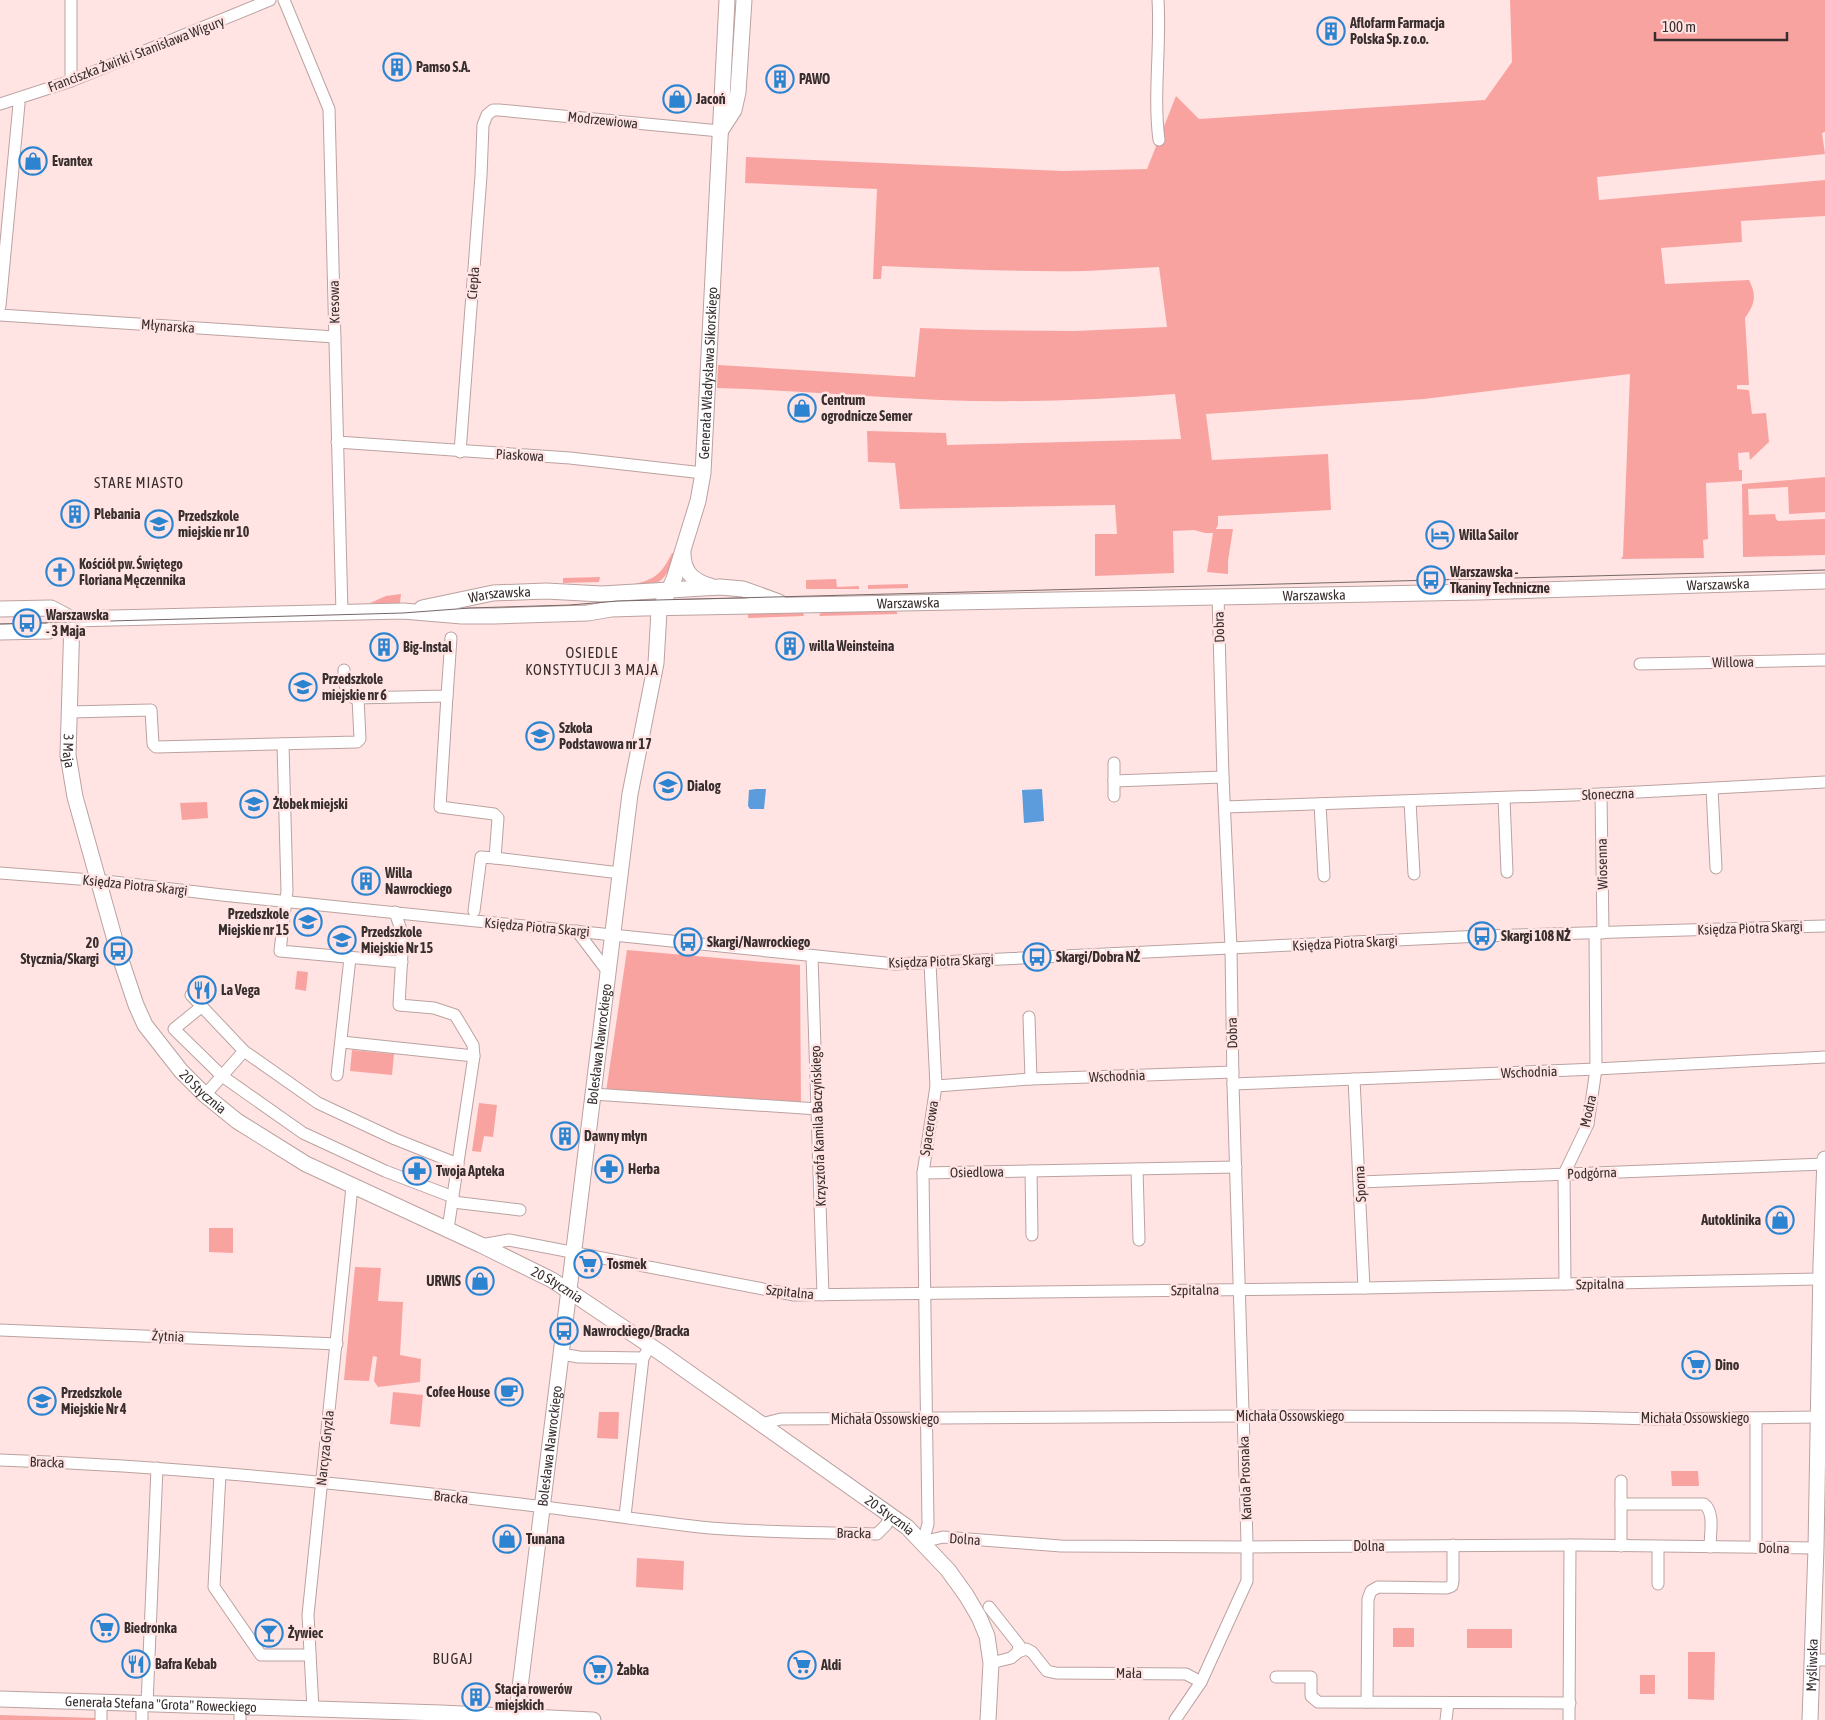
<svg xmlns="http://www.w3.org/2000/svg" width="1825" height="1720" font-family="'Asap Condensed',sans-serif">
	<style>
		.green { fill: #f9a3a1 }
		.water { fill: #5c9cdc }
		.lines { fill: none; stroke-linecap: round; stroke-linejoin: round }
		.street-casing { stroke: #bba2a1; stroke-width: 13 }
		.secondary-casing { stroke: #bba2a1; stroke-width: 17 }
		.street { stroke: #fff; stroke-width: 11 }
		.secondary { stroke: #fff; stroke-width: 15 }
		.tram { stroke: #766767; stroke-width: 1 }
		.labels { text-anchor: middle; stroke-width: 5; stroke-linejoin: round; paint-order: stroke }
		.poi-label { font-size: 14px; font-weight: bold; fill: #382e2e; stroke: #ffe4e3; text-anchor: start }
		.street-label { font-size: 14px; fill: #382e2e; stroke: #ffe4e3 }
		.neighbourhood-label { font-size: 15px; letter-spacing: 1px; fill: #382e2e; stroke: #ffe4e3 }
	</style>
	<rect width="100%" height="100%" fill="#ffe4e3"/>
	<g class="green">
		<path d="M1510,0h315v132l-3,1 3,21 -228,23 2,23 226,-20v36l-84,5 1,21 -81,6 4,36 84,-4c8,16 6,24 -4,38l4,67h-12v4l12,1 3,24 14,-1 3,29 -19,18 -1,-8 -11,1 1,17h3v11l-36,2 2,56 -5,1 1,18 -83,1 2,-3 7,-182 -206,25 -218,15 6,46 116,-6 3,56 -113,6v9l-2,4h17l-5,32v13l-21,-2 6,-39h-8l-11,-3 -21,1 1,42 -79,3v-42h22l-2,-29 -215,4 -5,-46 -27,-1 -1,-31 79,2 1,12 234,-6 -6,-45c-78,6 -156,9 -235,6 -74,-3 -148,-10 -223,-12l1,-23 197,12 5,-49 59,2 96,1 92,-4 -8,-60c-25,1 -49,3 -73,4 -68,1 -136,-2 -204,-5l-1,13h-8l4,-90 -132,-6 1,-26 317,14 84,-2 29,-73 23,23 286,-19 27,-38z"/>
		<path d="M1825,477v35l-36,2 -1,-27 -40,2 1,26 26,-1 1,5 2,2 47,-2v36l-82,2 -1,-73z"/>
		<path d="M672,553h4c-12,33 -18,33 -51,33 27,-6 34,-7 47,-33z"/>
		<path d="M600,577l-1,5 -36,1v-5z"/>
		<path d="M836,579l1,8 22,-1v3h-53v-9z"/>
		<path d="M908,584v4l-40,1v-4z"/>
		<path d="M401,594l-1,9h-30l16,-7z"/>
		<path d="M895,610l3,4 -79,2 2,-4z"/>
		<path d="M803,613l1,3 -56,2v-4z"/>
		<path d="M207,802l1,16 -26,2 -2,-17z"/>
		<path d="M627,950l173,15 1,138 -195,-11z"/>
		<path d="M297,971l11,1 -2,19 -11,-2z"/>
		<path d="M352,1050l42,4 -2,21 -42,-4z"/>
		<path d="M479,1103l18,2 -4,32 -9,-1 -3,16 -9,-1z"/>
		<path d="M209,1228h24v25l-24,-1z"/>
		<path d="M355,1267l26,1 -3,33 25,1 -3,53 21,4 -1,23 -42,5 -4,-6 3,-24 -4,-1 -4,25 -25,-1z"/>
		<path d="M393,1392l30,3 -3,32 -30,-3z"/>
		<path d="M599,1412h20l-1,27 -21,-1z"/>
		<path d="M1671,1471h27l1,15h-27z"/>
		<path d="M637,1558l47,3 -1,29 -47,-3z"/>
		<rect x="1393" y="1628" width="21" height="19"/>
		<rect x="1467" y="1629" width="45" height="19"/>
		<path d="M1688,1652h27l-1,48 -26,-1z"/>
		<rect x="1640" y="1675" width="15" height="19"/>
		<path d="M0,1715l96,3v2h-96z"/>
	</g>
	<g class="water">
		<path d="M756,789h10l-2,20h-14l-2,-3 1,-16z"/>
		<path d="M1042,789l2,32 -20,2 -2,-33z"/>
	</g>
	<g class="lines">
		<g class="street-casing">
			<g id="street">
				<path d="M284,0l45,109 13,504"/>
				<path d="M1158,0c3,46 -5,95 1,140"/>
				<path d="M71,81v-81"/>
				<path d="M0,104l71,-23 199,-81"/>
				<path d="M0,306l19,-202 -1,-5"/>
				<path d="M0,315l335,22"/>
				<path d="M337,442l233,16 133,15"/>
				<path d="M460,452l21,-276 2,-51 4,-10 6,-5h6l221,21"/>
				<path d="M1640,664l185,-4"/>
				<path d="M344,670c0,11 0,22 10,28l93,-2 4,-58"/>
				<path d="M447,696l-7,111 54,7 4,4 -3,40 -14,-1 -7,54"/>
				<path d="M70,712l81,-2 2,34 3,3 201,-5 3,-3 -2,-41"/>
				<path d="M283,744l4,147 -7,60 122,11"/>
				<path d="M1114,763v33"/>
				<path d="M1114,781l109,-4"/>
				<path d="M1712,789l4,79"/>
				<path d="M1601,794l2,139"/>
				<path d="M1504,798l3,74"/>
				<path d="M1410,801l4,73"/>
				<path d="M1320,804l4,72"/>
				<path d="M1225,807l376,-13 224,-12"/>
				<path d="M495,858l125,15"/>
				<path d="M0,873l105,8 117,14 673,69 587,-28 343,-10"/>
				<path d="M395,912l8,24 -4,69 35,3 21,7 18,30 1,11 -26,173"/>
				<path d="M577,931l31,41"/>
				<path d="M812,956l11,339"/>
				<path d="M930,963l6,123 -13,87 5,351 -5,18 20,-5 118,9 186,1 332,-2 237,3"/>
				<path d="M191,995l53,56 74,52 77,36 63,25"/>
				<path d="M201,1007l-27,22 48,47 81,57 82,38 68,26"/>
				<path d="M1029,1017l2,62"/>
				<path d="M342,1042l132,14"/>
				<path d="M337,1075l13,-117"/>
				<path d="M1354,1079l10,209"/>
				<path d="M1233,1084l363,-15 229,-12"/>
				<path d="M936,1086l95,-7 202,-7"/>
				<path d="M593,1094l225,15"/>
				<path d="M205,1095l39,-44"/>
				<path d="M1137,1169l2,71"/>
				<path d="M1031,1171l1,64"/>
				<path d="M923,1173l313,-6"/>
				<path d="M1360,1182l465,-18"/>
				<path d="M453,1202l67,8"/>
				<path d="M481,1245l28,-5 285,55 570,-7 456,-9"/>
				<path d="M1565,1284l-1,-110 24,-50 8,-55 -1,-135"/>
				<path d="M0,1330l337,14"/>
				<path d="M561,1354l18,3 64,1"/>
				<path d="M763,1425l6,-3 12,-3 462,-3 330,1 82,2 163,-2"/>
				<path d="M0,1460c174,6 348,24 520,44 60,7 120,16 180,23 59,6 118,5 177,7l9,-9 5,-10"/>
				<path d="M220,1474l-6,113 47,68h49"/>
				<path d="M1621,1504h83c11,8 6,30 6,43"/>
				<path d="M625,1516l18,-158 7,-12"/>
				<path d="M1621,1546v-65"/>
				<path d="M1658,1547v37"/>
				<path d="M1756,1547v-129"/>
				<path d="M989,1607l30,38 -1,7 -7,6 -20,5"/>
				<path d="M1018,1652l8,-3 6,3 15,19 9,2 130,1 15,8"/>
				<path d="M1812,1660h13"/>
				<path d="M1276,1677h35v19l7,6 252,1"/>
				<path d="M1367,1702l1,-103 3,-8 7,-4 69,1 5,-2 1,-5v-36"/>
				<path d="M147,1704l10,-236"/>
				<path d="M313,1709l-5,-94 44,-428"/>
				<path d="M101,1720v-17"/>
				<path d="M142,1720v-16"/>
				<path d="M240,1720v-13"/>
				<path d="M1175,1720l26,-38 46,-101v-39l-14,-458 -2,-136 -8,-171 -5,-181"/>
				<path d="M1446,1720l2,-17"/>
				<path d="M1569,1720l1,-175"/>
			</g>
		</g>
		<g class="secondary-casing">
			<g id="secondary">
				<path d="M721,130l13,-20 4,-18 6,-92"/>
				<path d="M683,553c0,19 10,28 27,33"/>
				<path id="s1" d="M422,608l71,-15 53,-2 56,3 118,-7 23,2 36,13"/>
				<path d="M0,609l51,-1 21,11"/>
				<path id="s2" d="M72,619l-4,136 7,42 43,154 18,54 9,20 36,46 24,24 32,26 69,43 175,81 71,35 26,17 83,56 246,174 41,43 18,25 13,22 8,19 4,27 -3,57"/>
				<path id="s3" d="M0,632l49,-1 23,-12 331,-8 59,5h32l94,-3 23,-4 33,-1 834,-16 347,-11"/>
				<path id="s4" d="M0,1699l441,14 152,7"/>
				<path id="s5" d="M516,1720l114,-926 26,-131 3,-52 15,-32 24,-78 5,-28 24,-473"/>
				<path id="s6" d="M1810,1720l6,-172 5,-283 4,-106"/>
			</g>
		</g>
		<use href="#street" class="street"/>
		<use href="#secondary" class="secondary"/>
		<path class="tram" d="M0,624l403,-11 67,-5 100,-3 48,-4 1207,-31"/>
	</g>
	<defs>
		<g id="building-ring" transform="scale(1.4375)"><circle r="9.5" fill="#ffe4e3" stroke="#2c84d1" stroke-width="1.5"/><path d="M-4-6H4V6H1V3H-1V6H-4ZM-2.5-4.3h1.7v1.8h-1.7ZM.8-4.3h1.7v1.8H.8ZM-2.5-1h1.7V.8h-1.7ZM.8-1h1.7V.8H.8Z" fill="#2c84d1"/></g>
		<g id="shop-ring" transform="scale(1.4375)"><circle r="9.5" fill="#ffe4e3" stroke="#2c84d1" stroke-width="1.5"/><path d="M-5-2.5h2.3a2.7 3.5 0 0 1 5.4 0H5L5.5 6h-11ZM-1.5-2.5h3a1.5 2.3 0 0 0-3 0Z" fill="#2c84d1"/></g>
		<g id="school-ring" transform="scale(1.4375)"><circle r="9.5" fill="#ffe4e3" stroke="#2c84d1" stroke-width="1.5"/><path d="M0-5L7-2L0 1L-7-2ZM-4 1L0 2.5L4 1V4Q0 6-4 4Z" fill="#2c84d1"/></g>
		<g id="hotel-ring" transform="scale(1.4375)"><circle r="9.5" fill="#ffe4e3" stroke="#2c84d1" stroke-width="1.5"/><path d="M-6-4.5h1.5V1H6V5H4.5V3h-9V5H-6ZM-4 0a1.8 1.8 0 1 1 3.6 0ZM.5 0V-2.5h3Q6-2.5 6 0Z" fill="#2c84d1"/></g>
		<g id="church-ring" transform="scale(1.4375)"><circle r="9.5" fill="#ffe4e3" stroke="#2c84d1" stroke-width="1.5"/><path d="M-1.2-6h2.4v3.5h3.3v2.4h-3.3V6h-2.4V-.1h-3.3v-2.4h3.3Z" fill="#2c84d1"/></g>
		<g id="bus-ring" transform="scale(1.4375)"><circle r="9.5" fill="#ffe4e3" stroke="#2c84d1" stroke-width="1.5"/><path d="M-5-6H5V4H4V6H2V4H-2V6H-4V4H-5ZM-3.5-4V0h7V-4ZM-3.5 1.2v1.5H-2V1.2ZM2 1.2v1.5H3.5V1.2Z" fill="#2c84d1"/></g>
		<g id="restaurant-ring" transform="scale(1.4375)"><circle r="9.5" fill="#ffe4e3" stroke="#2c84d1" stroke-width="1.5"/><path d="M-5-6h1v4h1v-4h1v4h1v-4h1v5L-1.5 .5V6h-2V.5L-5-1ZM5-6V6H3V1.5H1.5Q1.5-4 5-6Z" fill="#2c84d1"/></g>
		<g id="pharmacy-ring" transform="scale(1.4375)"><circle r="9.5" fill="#ffe4e3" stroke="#2c84d1" stroke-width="1.5"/><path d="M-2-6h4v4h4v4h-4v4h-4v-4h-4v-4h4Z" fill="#2c84d1"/></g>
		<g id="supermarket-ring" transform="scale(1.4375)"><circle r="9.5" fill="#ffe4e3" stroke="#2c84d1" stroke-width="1.5"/><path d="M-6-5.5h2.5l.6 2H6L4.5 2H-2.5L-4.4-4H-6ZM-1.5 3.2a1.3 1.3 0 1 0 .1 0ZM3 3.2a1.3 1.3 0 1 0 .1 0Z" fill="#2c84d1"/></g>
		<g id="cafe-ring" transform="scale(1.4375)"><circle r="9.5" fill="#ffe4e3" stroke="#2c84d1" stroke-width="1.5"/><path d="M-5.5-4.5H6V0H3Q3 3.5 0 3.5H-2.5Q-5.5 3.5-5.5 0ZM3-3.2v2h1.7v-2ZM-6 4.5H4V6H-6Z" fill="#2c84d1"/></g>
		<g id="bar-ring" transform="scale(1.4375)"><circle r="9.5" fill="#ffe4e3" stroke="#2c84d1" stroke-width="1.5"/><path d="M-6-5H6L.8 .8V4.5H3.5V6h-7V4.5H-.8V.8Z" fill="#2c84d1"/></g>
	</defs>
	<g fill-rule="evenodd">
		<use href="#building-ring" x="1331" y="31"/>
		<use href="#building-ring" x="397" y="67"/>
		<use href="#building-ring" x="780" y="79"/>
		<use href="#shop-ring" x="677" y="99"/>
		<use href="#shop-ring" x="33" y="161"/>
		<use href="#shop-ring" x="802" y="408"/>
		<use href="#building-ring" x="75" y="514"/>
		<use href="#school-ring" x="159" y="524"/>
		<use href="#hotel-ring" x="1440" y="535"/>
		<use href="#church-ring" x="60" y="572"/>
		<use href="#bus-ring" x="1431" y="580"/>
		<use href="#bus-ring" x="27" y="623"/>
		<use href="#building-ring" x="790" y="646"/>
		<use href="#building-ring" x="384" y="647"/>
		<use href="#school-ring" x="303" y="687"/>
		<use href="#school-ring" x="540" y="736"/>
		<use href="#school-ring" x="668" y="786"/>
		<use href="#school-ring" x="254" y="804"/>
		<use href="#building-ring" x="366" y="881"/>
		<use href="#school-ring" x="308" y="922"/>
		<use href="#bus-ring" x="1482" y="936"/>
		<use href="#school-ring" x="342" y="940"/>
		<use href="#bus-ring" x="688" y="942"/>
		<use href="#bus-ring" x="118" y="951"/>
		<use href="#bus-ring" x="1037" y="957"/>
		<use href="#restaurant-ring" x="202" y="990"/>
		<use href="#building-ring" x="565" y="1136"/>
		<use href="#pharmacy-ring" x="609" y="1169"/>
		<use href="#pharmacy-ring" x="417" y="1171"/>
		<use href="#shop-ring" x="1780" y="1220"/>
		<use href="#supermarket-ring" x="588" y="1264"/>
		<use href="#shop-ring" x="480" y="1281"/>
		<use href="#bus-ring" x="564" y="1331"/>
		<use href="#supermarket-ring" x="1696" y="1365"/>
		<use href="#cafe-ring" x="509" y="1392"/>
		<use href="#school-ring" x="42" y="1401"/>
		<use href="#shop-ring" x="507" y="1539"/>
		<use href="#supermarket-ring" x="105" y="1628"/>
		<use href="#bar-ring" x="269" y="1633"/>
		<use href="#restaurant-ring" x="136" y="1664"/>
		<use href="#supermarket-ring" x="802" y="1665"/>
		<use href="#supermarket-ring" x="598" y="1670"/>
		<use href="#building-ring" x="476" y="1697"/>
	</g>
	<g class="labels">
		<g class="poi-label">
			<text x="1350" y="28">Aflofarm Farmacja<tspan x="1350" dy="16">Polska Sp. z o.o.</tspan></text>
			<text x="416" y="72">Pamso S.A.</text>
			<text x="799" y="84">PAWO</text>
			<text x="696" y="104">Jacoń</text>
			<text x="52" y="166">Evantex</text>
			<text x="821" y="405">Centrum<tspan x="821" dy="16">ogrodnicze Semer</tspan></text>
			<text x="94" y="519">Plebania</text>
			<text x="178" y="521">Przedszkole<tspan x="178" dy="16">miejskie nr 10</tspan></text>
			<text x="1459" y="540">Willa Sailor</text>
			<text x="79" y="569">Kościół pw. Świętego<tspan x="79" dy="16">Floriana Męczennika</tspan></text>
			<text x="1450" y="577">Warszawska -<tspan x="1450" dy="16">Tkaniny Techniczne</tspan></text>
			<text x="46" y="620">Warszawska<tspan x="46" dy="16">- 3 Maja</tspan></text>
			<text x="809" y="651">willa Weinsteina</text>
			<text x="403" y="652">Big-Instal</text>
			<text x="322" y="684">Przedszkole<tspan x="322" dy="16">miejskie nr 6</tspan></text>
			<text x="559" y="733">Szkoła<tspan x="559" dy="16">Podstawowa nr 17</tspan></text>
			<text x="687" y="791">Dialog</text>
			<text x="273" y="809">Żłobek miejski</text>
			<text x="385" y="878">Willa<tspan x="385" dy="16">Nawrockiego</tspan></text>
			<text x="289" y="919" text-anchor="end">Przedszkole<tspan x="289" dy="16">Miejskie nr 15</tspan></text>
			<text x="361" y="937">Przedszkole<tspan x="361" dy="16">Miejskie Nr 15</tspan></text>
			<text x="1501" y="941">Skargi 108 NŻ</text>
			<text x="707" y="947">Skargi/Nawrockiego</text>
			<text x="99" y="948" text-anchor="end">20<tspan x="99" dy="16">Stycznia/Skargi</tspan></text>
			<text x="1056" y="962">Skargi/Dobra NŻ</text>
			<text x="221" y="995">La Vega</text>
			<text x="584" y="1141">Dawny młyn</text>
			<text x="628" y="1174">Herba</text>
			<text x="436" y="1176">Twoja Apteka</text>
			<text x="1761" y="1225" text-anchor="end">Autoklinika</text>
			<text x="607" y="1269">Tosmek</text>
			<text x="461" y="1286" text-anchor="end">URWIS</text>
			<text x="583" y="1336">Nawrockiego/Bracka</text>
			<text x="1715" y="1370">Dino</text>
			<text x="490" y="1397" text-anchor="end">Cofee House</text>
			<text x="61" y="1398">Przedszkole<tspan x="61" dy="16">Miejskie Nr 4</tspan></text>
			<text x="526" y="1544">Tunana</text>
			<text x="124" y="1633">Biedronka</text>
			<text x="288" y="1638">Żywiec</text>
			<text x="155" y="1669">Bafra Kebab</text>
			<text x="821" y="1670">Aldi</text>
			<text x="617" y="1675">Żabka</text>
			<text x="495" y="1694">Stacja rowerów<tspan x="495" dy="16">miejskich</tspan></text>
		</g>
		<g class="street-label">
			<text transform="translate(136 54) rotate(-21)" y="5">Franciszka Żwirki i Stanisława Wigury</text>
			<text transform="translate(603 120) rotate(6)" y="5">Modrzewiowa</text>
			<text transform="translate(473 283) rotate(-86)" y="5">Ciepła</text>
			<text transform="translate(334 302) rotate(-91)" y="5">Kresowa</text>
			<text transform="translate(168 326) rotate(4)" y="5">Młynarska</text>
			<text dy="5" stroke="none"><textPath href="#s5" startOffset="1364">Generała Władysława Sikorskiego</textPath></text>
			<text transform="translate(520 455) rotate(3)" y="5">Piaskowa</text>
			<text dy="5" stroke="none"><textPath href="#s3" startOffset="1722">Warszawska</textPath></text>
			<text dy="5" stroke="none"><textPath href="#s3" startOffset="1318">Warszawska</textPath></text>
			<text dy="5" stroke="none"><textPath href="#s1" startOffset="79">Warszawska</textPath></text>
			<text dy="5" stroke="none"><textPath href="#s3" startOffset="912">Warszawska</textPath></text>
			<text transform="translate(1219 627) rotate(-92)" y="5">Dobra</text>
			<text transform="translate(1733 662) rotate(-1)" y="5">Willowa</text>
			<text dy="5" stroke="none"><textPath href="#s2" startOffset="132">3 Maja</textPath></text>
			<text transform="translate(1608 794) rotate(-2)" y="5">Słoneczna</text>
			<text transform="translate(1602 864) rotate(-91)" y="5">Wiosenna</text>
			<text transform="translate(135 885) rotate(6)" y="5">Księdza Piotra Skargi</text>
			<text transform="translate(537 927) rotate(5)" y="5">Księdza Piotra Skargi</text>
			<text transform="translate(1750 928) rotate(-2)" y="5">Księdza Piotra Skargi</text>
			<text transform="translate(1345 943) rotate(-3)" y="5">Księdza Piotra Skargi</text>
			<text transform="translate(941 961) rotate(-2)" y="5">Księdza Piotra Skargi</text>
			<text transform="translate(1232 1033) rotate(-91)" y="5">Dobra</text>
			<text dy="5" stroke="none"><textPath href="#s5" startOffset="681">Bolesława Nawrockiego</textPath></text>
			<text transform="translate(1529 1072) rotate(-2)" y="5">Wschodnia</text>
			<text transform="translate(1117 1076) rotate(-2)" y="5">Wschodnia</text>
			<text dy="5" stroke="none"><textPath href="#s2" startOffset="506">20 Stycznia</textPath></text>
			<text transform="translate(1588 1111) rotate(-77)" y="5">Modra</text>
			<text transform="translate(818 1126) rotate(-92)" y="5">Krzysztofa Kamila Baczyńskiego</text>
			<text transform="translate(929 1128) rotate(-81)" y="5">Spacerowa</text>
			<text transform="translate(977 1172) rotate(-1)" y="5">Osiedlowa</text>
			<text transform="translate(1592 1173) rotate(-2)" y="5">Podgórna</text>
			<text transform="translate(1360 1184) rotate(-93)" y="5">Sporna</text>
			<text transform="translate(1600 1284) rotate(-1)" y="5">Szpitalna</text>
			<text dy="5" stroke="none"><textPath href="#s2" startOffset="911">20 Stycznia</textPath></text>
			<text transform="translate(1195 1290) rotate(-1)" y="5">Szpitalna</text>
			<text transform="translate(790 1292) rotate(6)" y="5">Szpitalna</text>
			<text transform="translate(168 1336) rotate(3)" y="5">Żytnia</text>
			<text x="1290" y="1421">Michała Ossowskiego</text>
			<text x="1695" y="1423">Michała Ossowskiego</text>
			<text x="885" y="1424">Michała Ossowskiego</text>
			<text dy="5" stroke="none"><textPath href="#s5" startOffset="276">Bolesława Nawrockiego</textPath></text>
			<text transform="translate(325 1448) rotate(-84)" y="5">Narcyza Gryzla</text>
			<text transform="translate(47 1462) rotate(2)" y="5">Bracka</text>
			<text transform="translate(1245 1478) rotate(-92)" y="5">Karola Prosnaka</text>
			<text transform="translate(451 1497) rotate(6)" y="5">Bracka</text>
			<text dy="5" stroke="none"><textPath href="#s2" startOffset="1316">20 Stycznia</textPath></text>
			<text transform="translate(854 1533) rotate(1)" y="5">Bracka</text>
			<text transform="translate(965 1539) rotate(4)" y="5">Dolna</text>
			<text x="1369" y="1551">Dolna</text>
			<text transform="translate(1774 1548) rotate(1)" y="5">Dolna</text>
			<text dy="5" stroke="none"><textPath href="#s6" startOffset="55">Myśliwska</textPath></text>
			<text transform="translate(1129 1673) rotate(1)" y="5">Mała</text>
			<text dy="5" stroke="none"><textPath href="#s4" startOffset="161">Generała Stefana "Grota" Roweckiego</textPath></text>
		</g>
		<g class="neighbourhood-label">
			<text x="139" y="488">STARE MIASTO</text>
			<text x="592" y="658">OSIEDLE<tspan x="592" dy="17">KONSTYTUCJI 3 MAJA</tspan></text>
			<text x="453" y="1664">BUGAJ</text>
		</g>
	</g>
	<path d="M1655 32v8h132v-8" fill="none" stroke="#382e2e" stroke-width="2.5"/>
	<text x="1662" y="32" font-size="15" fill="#382e2e" stroke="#ffe4e3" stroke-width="4" paint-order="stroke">100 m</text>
</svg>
